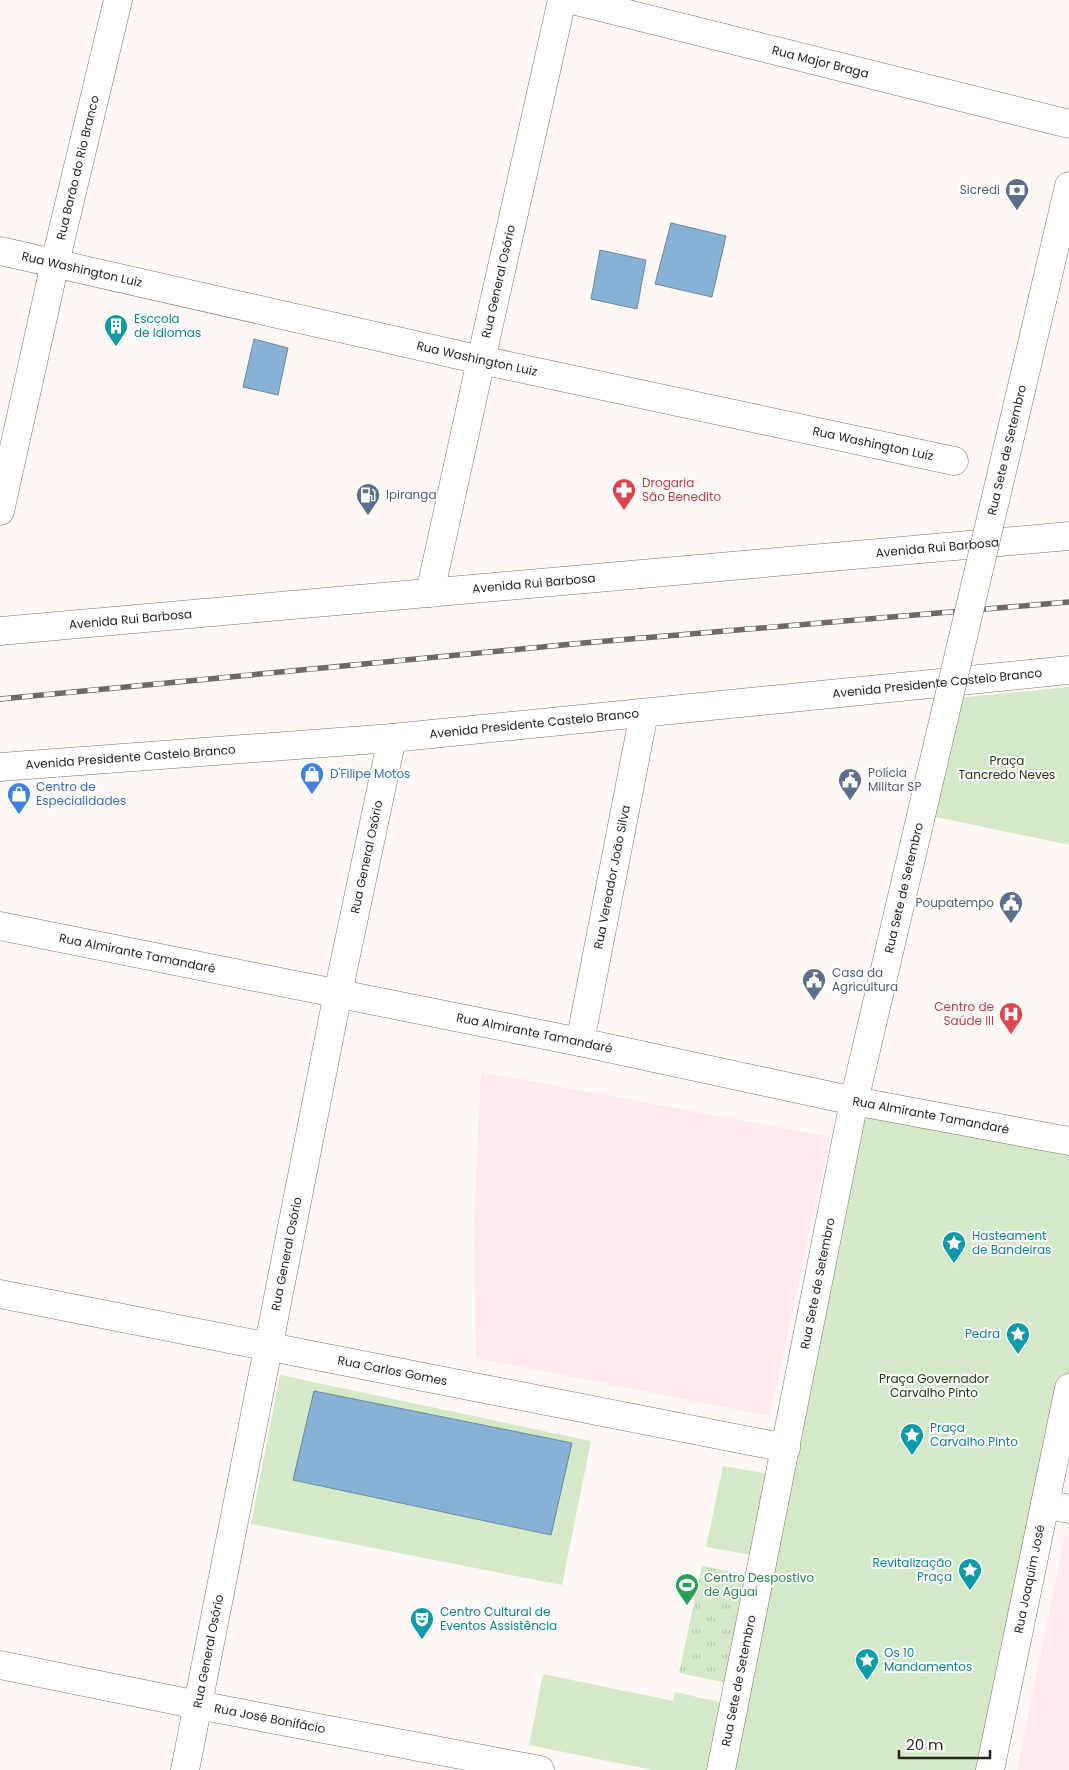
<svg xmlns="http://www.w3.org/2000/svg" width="1069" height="1770" font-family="Poppins,sans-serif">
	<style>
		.education { fill: #fee9ef }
		.grass { fill: url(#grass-tufts) }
		.park { fill: #d4e9c8 }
		.water { fill: #88b2d5; stroke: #6c889f }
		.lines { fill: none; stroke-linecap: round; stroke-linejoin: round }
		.minor-casing { stroke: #7f7067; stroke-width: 29 }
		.major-casing { stroke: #7f7067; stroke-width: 29 }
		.minor { stroke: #fff; stroke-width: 28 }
		.major { stroke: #fff; stroke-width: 28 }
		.rail-casing { stroke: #6f6864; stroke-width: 5.5 }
		.rail { stroke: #fff; stroke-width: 4; stroke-dasharray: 11; stroke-linecap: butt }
		.minor-bridge-casing { stroke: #7f7067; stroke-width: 29; stroke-linecap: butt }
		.minor-bridge { stroke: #fff; stroke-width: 28 }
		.labels { text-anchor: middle; stroke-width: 4; stroke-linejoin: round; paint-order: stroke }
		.street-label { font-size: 12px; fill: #2b2521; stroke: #fff }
		.service-label { font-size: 12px; fill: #4e5e75; stroke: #fff; text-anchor: start }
		.culture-label { font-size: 12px; fill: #0d838f; stroke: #fff; text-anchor: start }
		.health-label { font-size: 12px; fill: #be3a42; stroke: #fff; text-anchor: start }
		.park-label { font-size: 12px; fill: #203a0b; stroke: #fff }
		.shop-label { font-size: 12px; fill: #366cbe; stroke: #fff; text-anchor: start }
		.leisure-label { font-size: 12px; fill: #27864d; stroke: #fff; text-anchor: start }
	</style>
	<defs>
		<pattern id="grass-tufts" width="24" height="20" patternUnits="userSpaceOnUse" patternTransform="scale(1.25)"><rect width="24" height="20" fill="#d4e9c8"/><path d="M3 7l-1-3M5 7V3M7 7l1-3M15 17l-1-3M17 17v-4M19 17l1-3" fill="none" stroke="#b6c8ac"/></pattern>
	</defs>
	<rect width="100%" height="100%" fill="#fff8f4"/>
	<g class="education">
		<path d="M481,1072l349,65 -60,279 -294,-58 -2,-132z"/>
		<path d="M1065,1535l4,1v234h-52z"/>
	</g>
	<path class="grass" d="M702,1566l46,9 -21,108 -48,-10z"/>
	<g class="park">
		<path d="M1069,687v158l-138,-29 25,-118z"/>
		<path d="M854,1101l215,40v247l-80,382h-268z"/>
		<path d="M280,1375l311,66 -29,144 -311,-61z"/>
		<path d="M723,1466l45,8 -16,81 -46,-8z"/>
		<path d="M543,1674l130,27 2,-9 48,11 -14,67h-56l-124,-25z"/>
	</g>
	<g class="water">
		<path d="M671,223l55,13 -14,61 -57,-13z"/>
		<path d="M600,250l46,10 -9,49 -46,-10z"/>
		<path d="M254,339l34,9 -10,47 -35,-8z"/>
		<path d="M314,1391l258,52 -21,92 -258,-55z"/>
	</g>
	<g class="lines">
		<g class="minor-casing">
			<g id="minor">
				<path id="s1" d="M572,0l497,124"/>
				<path id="s2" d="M0,251l481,109 473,101"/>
				<path d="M1043,297l26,-111"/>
				<path id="s3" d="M0,511l55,-248 63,-263"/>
				<path id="s4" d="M430,593l51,-233 81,-360"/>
				<path id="s5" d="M0,926l580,116 274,59 215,40"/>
				<path id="s6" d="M580,1042l64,-329"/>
				<path id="s7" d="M0,1294l786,154"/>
				<path d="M1045,1504l24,5"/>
				<path id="s8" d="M0,1665l198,40 342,65"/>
				<path id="s9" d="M185,1770l153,-777 54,-255"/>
				<path id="s10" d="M721,1770l133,-669 66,-281"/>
				<path id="s11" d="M990,1770l79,-382"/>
			</g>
		</g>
		<g class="major-casing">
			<g id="major">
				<path id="s12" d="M0,631l1069,-95"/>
				<path id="s13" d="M0,767l392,-29 677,-68"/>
			</g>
		</g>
		<use href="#minor" class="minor"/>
		<use href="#major" class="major"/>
		<g class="rail-casing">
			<path id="rail" d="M0,699l583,-56 486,-41"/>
		</g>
		<use href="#rail" class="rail"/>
		<g class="minor-bridge-casing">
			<g id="minor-bridge">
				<path id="s14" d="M920,820l123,-523"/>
			</g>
		</g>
		<use href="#minor-bridge" class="minor-bridge"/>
	</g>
	<defs>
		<g id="bank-pin" transform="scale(1.25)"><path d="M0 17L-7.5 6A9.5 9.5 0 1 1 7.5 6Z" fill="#5c6f8a" stroke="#fff"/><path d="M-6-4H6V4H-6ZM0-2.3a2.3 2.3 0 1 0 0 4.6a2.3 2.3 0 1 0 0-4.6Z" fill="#fff"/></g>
		<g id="building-pin" transform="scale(1.25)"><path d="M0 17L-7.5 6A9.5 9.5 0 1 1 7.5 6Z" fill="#0f9aa8" stroke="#fff"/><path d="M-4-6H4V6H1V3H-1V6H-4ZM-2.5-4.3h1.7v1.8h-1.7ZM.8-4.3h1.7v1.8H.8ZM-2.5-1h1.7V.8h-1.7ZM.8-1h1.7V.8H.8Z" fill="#fff"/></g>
		<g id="pharmacy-pin" transform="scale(1.25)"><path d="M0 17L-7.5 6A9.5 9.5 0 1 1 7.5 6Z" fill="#e0444e" stroke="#fff"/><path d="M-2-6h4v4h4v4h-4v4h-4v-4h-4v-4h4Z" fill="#fff"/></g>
		<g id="fuel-pin" transform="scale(1.25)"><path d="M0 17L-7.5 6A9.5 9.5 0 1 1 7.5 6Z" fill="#5c6f8a" stroke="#fff"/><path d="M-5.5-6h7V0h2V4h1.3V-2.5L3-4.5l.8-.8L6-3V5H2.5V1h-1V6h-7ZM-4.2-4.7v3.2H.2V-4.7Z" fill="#fff"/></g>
		<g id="shop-pin" transform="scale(1.25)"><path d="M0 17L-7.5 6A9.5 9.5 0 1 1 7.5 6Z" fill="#3f7fe0" stroke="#fff"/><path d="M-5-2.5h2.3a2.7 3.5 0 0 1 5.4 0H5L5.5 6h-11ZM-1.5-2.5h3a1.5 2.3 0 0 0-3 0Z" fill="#fff"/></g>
		<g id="civic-pin" transform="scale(1.25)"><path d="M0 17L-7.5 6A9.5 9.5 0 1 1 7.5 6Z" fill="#5c6f8a" stroke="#fff"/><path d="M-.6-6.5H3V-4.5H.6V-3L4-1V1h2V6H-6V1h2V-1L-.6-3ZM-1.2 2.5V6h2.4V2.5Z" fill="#fff"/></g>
		<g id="hospital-pin" transform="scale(1.25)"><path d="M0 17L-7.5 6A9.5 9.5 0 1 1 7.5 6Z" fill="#e0444e" stroke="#fff"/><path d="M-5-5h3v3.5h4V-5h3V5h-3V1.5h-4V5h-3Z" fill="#fff"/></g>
		<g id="sight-pin" transform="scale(1.25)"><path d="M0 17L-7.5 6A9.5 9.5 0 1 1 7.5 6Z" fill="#0f9aa8" stroke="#fff"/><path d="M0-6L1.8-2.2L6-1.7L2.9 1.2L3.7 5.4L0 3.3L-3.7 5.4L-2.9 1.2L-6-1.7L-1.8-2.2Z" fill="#fff"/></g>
		<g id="stadium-pin" transform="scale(1.25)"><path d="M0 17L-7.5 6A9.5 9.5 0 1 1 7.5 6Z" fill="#2e9e5b" stroke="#fff"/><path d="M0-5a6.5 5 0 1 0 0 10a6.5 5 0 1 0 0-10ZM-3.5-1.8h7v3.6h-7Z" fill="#fff"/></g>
		<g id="theatre-pin" transform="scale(1.25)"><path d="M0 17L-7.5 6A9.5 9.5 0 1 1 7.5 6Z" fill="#0f9aa8" stroke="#fff"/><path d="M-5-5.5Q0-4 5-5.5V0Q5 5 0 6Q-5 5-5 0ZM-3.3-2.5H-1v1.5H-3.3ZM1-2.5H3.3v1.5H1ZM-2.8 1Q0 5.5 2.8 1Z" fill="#fff"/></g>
	</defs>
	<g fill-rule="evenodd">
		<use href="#bank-pin" x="1017" y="190"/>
		<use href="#building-pin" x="116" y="326"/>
		<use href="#pharmacy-pin" x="624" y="490"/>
		<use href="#fuel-pin" x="368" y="495"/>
		<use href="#shop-pin" x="312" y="774"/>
		<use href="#civic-pin" x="850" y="780"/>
		<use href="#shop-pin" x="19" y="794"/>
		<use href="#civic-pin" x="1011" y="903"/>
		<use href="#civic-pin" x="814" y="980"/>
		<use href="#hospital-pin" x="1011" y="1014"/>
		<use href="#sight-pin" x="954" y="1243"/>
		<use href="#sight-pin" x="1018" y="1334"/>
		<use href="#sight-pin" x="912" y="1435"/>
		<use href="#sight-pin" x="970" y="1570"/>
		<use href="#stadium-pin" x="687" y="1585"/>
		<use href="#theatre-pin" x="422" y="1619"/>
		<use href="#sight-pin" x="867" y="1660"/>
	</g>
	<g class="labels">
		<g class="street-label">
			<text dy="4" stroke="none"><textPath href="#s1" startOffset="256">Rua Major Braga</textPath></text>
			<text dy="4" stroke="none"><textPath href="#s3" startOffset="352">Rua Barão do Rio Branco</textPath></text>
			<text dy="4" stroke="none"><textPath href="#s2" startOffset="84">Rua Washington Luiz</textPath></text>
			<text dy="4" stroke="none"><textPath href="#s4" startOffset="319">Rua General Osório</textPath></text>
			<text dy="4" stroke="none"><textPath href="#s2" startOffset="489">Rua Washington Luiz</textPath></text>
			<text dy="4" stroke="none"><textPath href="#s2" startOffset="894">Rua Washington Luiz</textPath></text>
			<text dy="4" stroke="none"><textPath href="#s14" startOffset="380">Rua Sete de Setembro</textPath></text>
			<text dy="4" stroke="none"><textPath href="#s12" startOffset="941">Avenida Rui Barbosa</textPath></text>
			<text dy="4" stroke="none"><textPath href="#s12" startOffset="536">Avenida Rui Barbosa</textPath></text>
			<text dy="4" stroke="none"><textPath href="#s12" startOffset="131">Avenida Rui Barbosa</textPath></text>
			<text dy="4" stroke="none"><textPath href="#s13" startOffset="941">Avenida Presidente Castelo Branco</textPath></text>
			<text dy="4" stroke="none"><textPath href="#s13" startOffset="536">Avenida Presidente Castelo Branco</textPath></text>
			<text dy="4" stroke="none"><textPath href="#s13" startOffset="131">Avenida Presidente Castelo Branco</textPath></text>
			<text dy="4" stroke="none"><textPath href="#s9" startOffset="931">Rua General Osório</textPath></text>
			<text dy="4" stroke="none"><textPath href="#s6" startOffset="168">Rua Vereador João Silva</textPath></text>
			<text dy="4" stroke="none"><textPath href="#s10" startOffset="901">Rua Sete de Setembro</textPath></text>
			<text dy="4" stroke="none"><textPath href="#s5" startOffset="140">Rua Almirante Tamandaré</textPath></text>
			<text dy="4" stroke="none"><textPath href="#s5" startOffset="545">Rua Almirante Tamandaré</textPath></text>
			<text dy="4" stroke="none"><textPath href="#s5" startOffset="950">Rua Almirante Tamandaré</textPath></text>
			<text dy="4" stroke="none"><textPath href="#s9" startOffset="526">Rua General Osório</textPath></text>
			<text dy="4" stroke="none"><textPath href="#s10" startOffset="496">Rua Sete de Setembro</textPath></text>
			<text dy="4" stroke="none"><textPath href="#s7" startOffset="400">Rua Carlos Gomes</textPath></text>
			<text dy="4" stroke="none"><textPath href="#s11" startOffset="195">Rua Joaquim José</textPath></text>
			<text dy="4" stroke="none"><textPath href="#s9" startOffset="121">Rua General Osório</textPath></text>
			<text dy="4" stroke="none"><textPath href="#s10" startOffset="91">Rua Sete de Setembro</textPath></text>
			<text dy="4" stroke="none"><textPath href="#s8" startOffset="275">Rua José Bonifácio</textPath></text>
		</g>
		<g class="service-label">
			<text x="1000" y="194" text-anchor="end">Sicredi</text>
			<text x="386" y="499">Ipiranga</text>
			<text x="868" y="777">Polícia<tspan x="868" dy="14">Militar SP</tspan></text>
			<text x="994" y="907" text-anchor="end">Poupatempo</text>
			<text x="832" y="977">Casa da<tspan x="832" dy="14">Agricultura</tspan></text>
		</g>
		<g class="culture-label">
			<text x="134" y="323">Esccola<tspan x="134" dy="14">de Idiomas</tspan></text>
			<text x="972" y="1240">Hasteament<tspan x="972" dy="14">de Bandeiras</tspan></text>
			<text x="1000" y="1338" text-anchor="end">Pedra</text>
			<text x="930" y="1432">Praça<tspan x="930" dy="14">Carvalho Pinto</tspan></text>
			<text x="952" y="1567" text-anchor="end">Revitalização<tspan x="952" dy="14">Praça</tspan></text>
			<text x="440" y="1616">Centro Cultural de<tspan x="440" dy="14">Eventos Assistência</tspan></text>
			<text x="884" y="1657">Os 10<tspan x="884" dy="14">Mandamentos</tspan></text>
		</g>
		<g class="health-label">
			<text x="642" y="487">Drogaria<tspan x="642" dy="14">São Benedito</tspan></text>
			<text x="994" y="1011" text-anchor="end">Centro de<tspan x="994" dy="14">Saúde III</tspan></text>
		</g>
		<g class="park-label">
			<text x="1007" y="765">Praça<tspan x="1007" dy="14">Tancredo Neves</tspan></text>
			<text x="934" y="1383">Praça Governador<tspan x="934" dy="14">Carvalho Pinto</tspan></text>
		</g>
		<g class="shop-label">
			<text x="330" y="778">D'Filipe Motos</text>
			<text x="36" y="791">Centro de<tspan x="36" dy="14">Especialidades</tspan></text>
		</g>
		<g class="leisure-label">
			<text x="704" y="1582">Centro Despostivo<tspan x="704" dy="14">de Aguaí</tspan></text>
		</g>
	</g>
	<path d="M899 1750v8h91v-8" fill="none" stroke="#2b2521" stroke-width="2.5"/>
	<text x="906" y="1750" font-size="15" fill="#2b2521" stroke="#ffffff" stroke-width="4" paint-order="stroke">20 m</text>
</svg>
